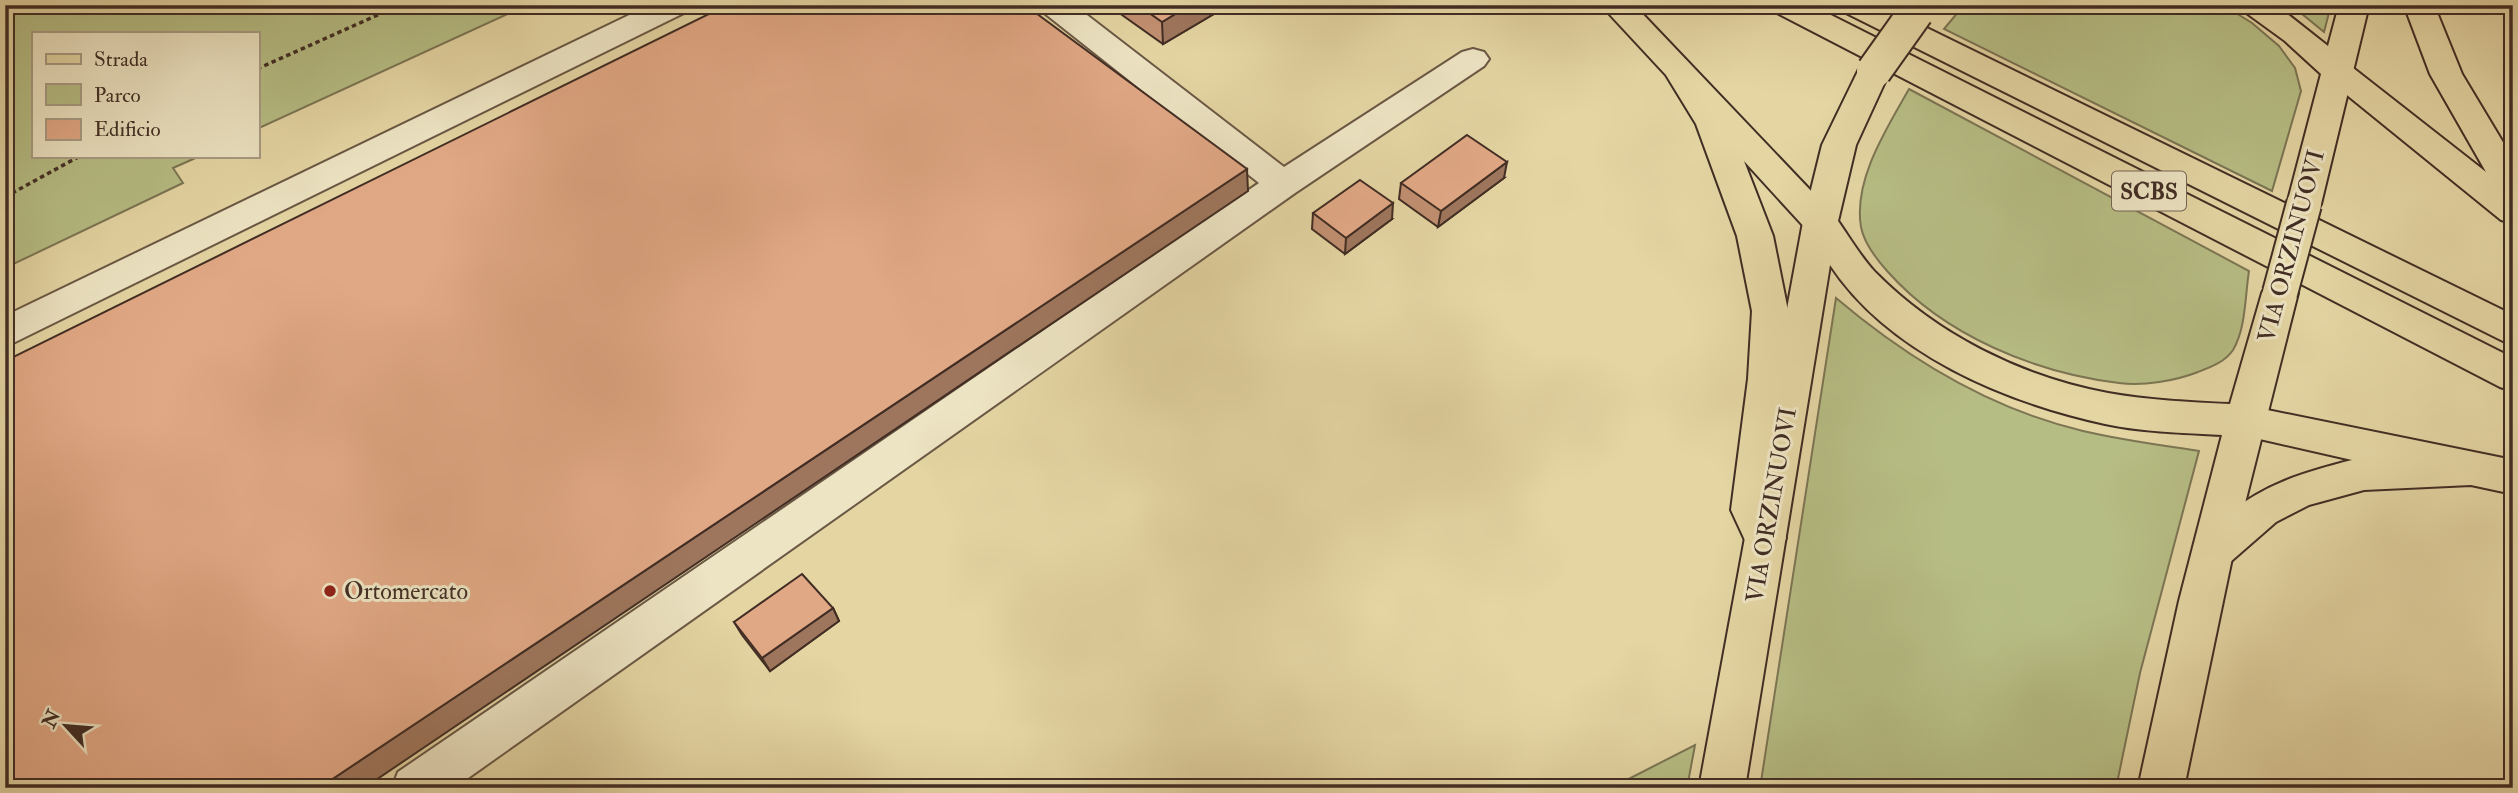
<svg xmlns="http://www.w3.org/2000/svg" width="2518" height="793" font-family="'IM FELL Double Pica',serif">
	<style>
		.green { fill: #b6bd84; stroke: #7c7554; stroke-width: 2 }
		.lines { fill: none; stroke-linecap: round; stroke-linejoin: round }
		.minor-casing { stroke: #6a5744; stroke-width: 4 }
		.major-casing { stroke: #412d24; stroke-width: 4 }
		.highway-casing { stroke: #412d24; stroke-width: 4 }
		.path { stroke: #412d24; stroke-width: 3.5; stroke-dasharray: 4.5 3.5; stroke-linecap: butt }
		.minor { fill: #ede4c3; fill-rule: evenodd }
		.major { fill: #e4d5a3; fill-rule: evenodd }
		.highway { fill: #e4d5a3; fill-rule: evenodd }
		.major-bridge-casing { stroke: #412d24; stroke-width: 38; stroke-linecap: butt }
		.major-bridge { stroke: #e4d5a3; stroke-width: 34 }
		.wall { fill: #c29072; stroke: #412d24; stroke-width: 2 }
		.shaded-wall { fill: #9e765d; stroke: #412d24; stroke-width: 2 }
		.building { fill: #e1a885; stroke: #412d24; stroke-width: 2 }
		.poi-dot { fill: #8f2418; stroke: #ede4c3; stroke-width: 2.5 }
		.labels { text-anchor: middle; stroke-width: 6; stroke-linejoin: round; paint-order: stroke }
		.shield { fill: #ede4c3; stroke: #756454; stroke-width: 2 }
		.shield-label { font-size: 23px; font-weight: bold; fill: #412d24 }
		.street-label { font-size: 24px; fill: #412d24; stroke: #ede4c3 }
		.poi-label { font-size: 24px; fill: #412d24; stroke: #ede4c3; text-anchor: start }
	</style>
	<rect width="100%" height="100%" fill="#e4d5a3"/>
	<filter id="stains"><feTurbulence type="fractalNoise" baseFrequency=".00286" numOctaves="4"/><feColorMatrix values="0 0 0 0 .2 0 0 0 0 .09 0 0 0 0 .02 0 0 0 .5 -.17"/></filter>
	<radialGradient id="worn" r=".72"><stop offset=".6" stop-color="#630" stop-opacity="0"/><stop offset="1" stop-color="#630" stop-opacity=".3"/></radialGradient>
	<g class="green">
		<path d="M5,5h522l-270,124v-96h-224v123h167l-27,12 10,15 -178,85z"/>
		<path d="M1964,5h259l29,18 27,23 16,22 6,23 -29,100 -328,-162z"/>
		<path d="M2291,5h40l-7,27z"/>
		<path d="M1909,89l340,182c-4,25 -3,57 -16,79 -8,12 -22,17 -35,22 -23,9 -54,14 -79,11 -83,-10 -174,-47 -231,-111 -10,-11 -24,-29 -27,-45 -8,-47 26,-99 48,-138z"/>
		<path d="M1836,298c72,61 154,111 247,133 38,9 77,14 116,20l-59,222 -24,115h-356z"/>
		<path d="M1695,745l-8,43h-76z"/>
	</g>
	<g class="lines">
		<g class="minor-casing">
			<g id="minor">
				<path d="M650,5h40l-4,7 -681,335v-31z"/>
				<path d="M1039,5h35l210,162 178,-115 11,-3 11,3 5,7 -5,7 -189,127 -841,595h-62l6,-16 861,-589 -216,-171z"/>
			</g>
		</g>
		<g class="major-casing">
			<g id="major">
				<path d="M2241,5h35l52,41 11,-41h30l-48,199 -5,9 -12,3 -12,-3 -5,-9 34,-130 -36,-33 -40,-29z"/>
				<path d="M1874,61l11,3 5,7 -34,74 -18,76c12,17 23,36 37,51 62,63 147,105 233,121 40,7 81,9 122,11l32,-111 5,-10 13,-4 13,4 5,10 -62,246 -52,249h-46l41,-187 43,-166c-39,-2 -79,-3 -117,-11 -100,-22 -216,-70 -275,-159l-85,523h-46l104,-566 19,-77 36,-74 5,-7z"/>
			</g>
		</g>
		<g class="highway-casing">
			<g id="highway">
				<path d="M1601,5h33l198,208 5,9 -5,9 -12,4 -12,-4 -64,-70 29,75 15,75 -2,68 -15,131 15,28 -6,13 -15,5 -15,-5 -19,-41 17,-131 4,-68 -15,-75 -41,-112 -30,-49z"/>
				<path d="M1771,5h40l702,353v33l-13,-4 -725,-375z"/>
				<path d="M1840,5h40l633,310v31l-669,-334z"/>
				<path d="M2404,5h30l28,69 51,85v64l-12,-3 -175,-142 -5,-7 5,-7 11,-3 11,3 138,108 -56,-98z"/>
				<path d="M2243,405l270,55v34l-42,-9 -107,5 -55,15 -33,17 -47,41 -15,5 -15,-5 -6,-13c7,-14 17,-22 30,-32 41,-34 78,-45 129,-58l-123,-28 -6,-11 6,-11z"/>
			</g>
		</g>
		<g class="path">
			<path d="M257,69l143,-64"/>
			<path d="M5,197l75,-41"/>
		</g>
		<use href="#minor" class="minor"/>
		<use href="#major" class="major"/>
		<use href="#highway" class="highway"/>
		<g class="major-bridge-casing">
			<g id="major-bridge">
				<path d="M1874,71l42,-59"/>
				<path d="M2280,293l24,-89"/>
			</g>
		</g>
		<use href="#major-bridge" class="major-bridge"/>
	</g>
	<g class="wall">
		<path d="M1108,5h121l-66,39z"/>
		<path d="M1504,178l-66,49 -39,-28 2,-16z"/>
		<path d="M1313,213l79,6 -47,35 -33,-25z"/>
		<path d="M833,608l6,13 -69,50 -28,-36 -8,-13z"/>
	</g>
	<g class="shaded-wall">
		<path d="M1190,5h39l-66,39 -1,-22z"/>
		<path d="M1507,162l-3,16 -66,49 3,-16z"/>
		<path d="M1247,169l1,22 -884,597h-45z"/>
		<path d="M1393,203l-1,16 -47,35 1,-16z"/>
		<path d="M833,608l6,13 -69,50 -8,-13z"/>
	</g>
	<g class="building">
		<path d="M727,5h298l222,164 -928,619h-314v-427z"/>
		<path d="M1138,5h52l-28,17z"/>
		<path d="M1467,135l40,27 -66,49 -40,-28z"/>
		<path d="M1360,180l33,23 -47,35 -33,-25z"/>
		<path d="M802,574l31,34 -71,50 -28,-36z"/>
	</g>
	<circle class="poi-dot" cx="330" cy="591" r="7"/>
	<g class="labels">
		<rect class="shield" x="2112" y="171.5" width="74" height="39" rx="5"/>
		<g class="shield-label">
			<text x="2149" y="199">SCBS</text>
		</g>
		<g class="street-label">
			<text transform="translate(2291 246) rotate(-75)" y="8">VIA ORZINUOVI</text>
			<text transform="translate(1771 505) rotate(-80)" y="8">VIA ORZINUOVI</text>
		</g>
		<g class="poi-label">
			<text x="344" y="599">Ortomercato</text>
		</g>
	</g>
	<rect width="2518" height="793" fill="none" stroke="#e4d5a3" stroke-width="28"/>
	<rect x="7" y="7" width="2504" height="779" fill="none" stroke="#412d24" stroke-width="3.5"/>
	<rect x="14" y="14" width="2490" height="765" fill="none" stroke="#412d24" stroke-width="2"/>
	<rect x="32" y="32" width="228" height="126" fill="#ede4c3" stroke="#a89b83" stroke-width="2"/>
	<rect x="46" y="54" width="35" height="10" fill="#e4d5a3" stroke="#a89b83" stroke-width="2"/>
	<text x="94" y="66" font-size="21" fill="#412d24">Strada</text>
	<rect x="46" y="84" width="35" height="21" fill="#b6bd84" stroke="#a89b83" stroke-width="2"/>
	<text x="94" y="102" font-size="21" fill="#412d24">Parco</text>
	<rect x="46" y="119" width="35" height="21" fill="#e1a885" stroke="#a89b83" stroke-width="2"/>
	<text x="94" y="136" font-size="21" fill="#412d24">Edificio</text>
	<g transform="translate(66 726) rotate(296)" stroke="#ede4c3" stroke-width="5" paint-order="stroke">
	<path d="M0-5L12 26L0 18L-12 26Z" fill="#412d24"/>
	<text y="-10" font-size="19" font-weight="bold" text-anchor="middle" fill="#412d24">N</text>
	</g>
	<rect width="100%" height="100%" filter="url(#stains)"/>
	<rect width="100%" height="100%" fill="url(#worn)"/>
</svg>
